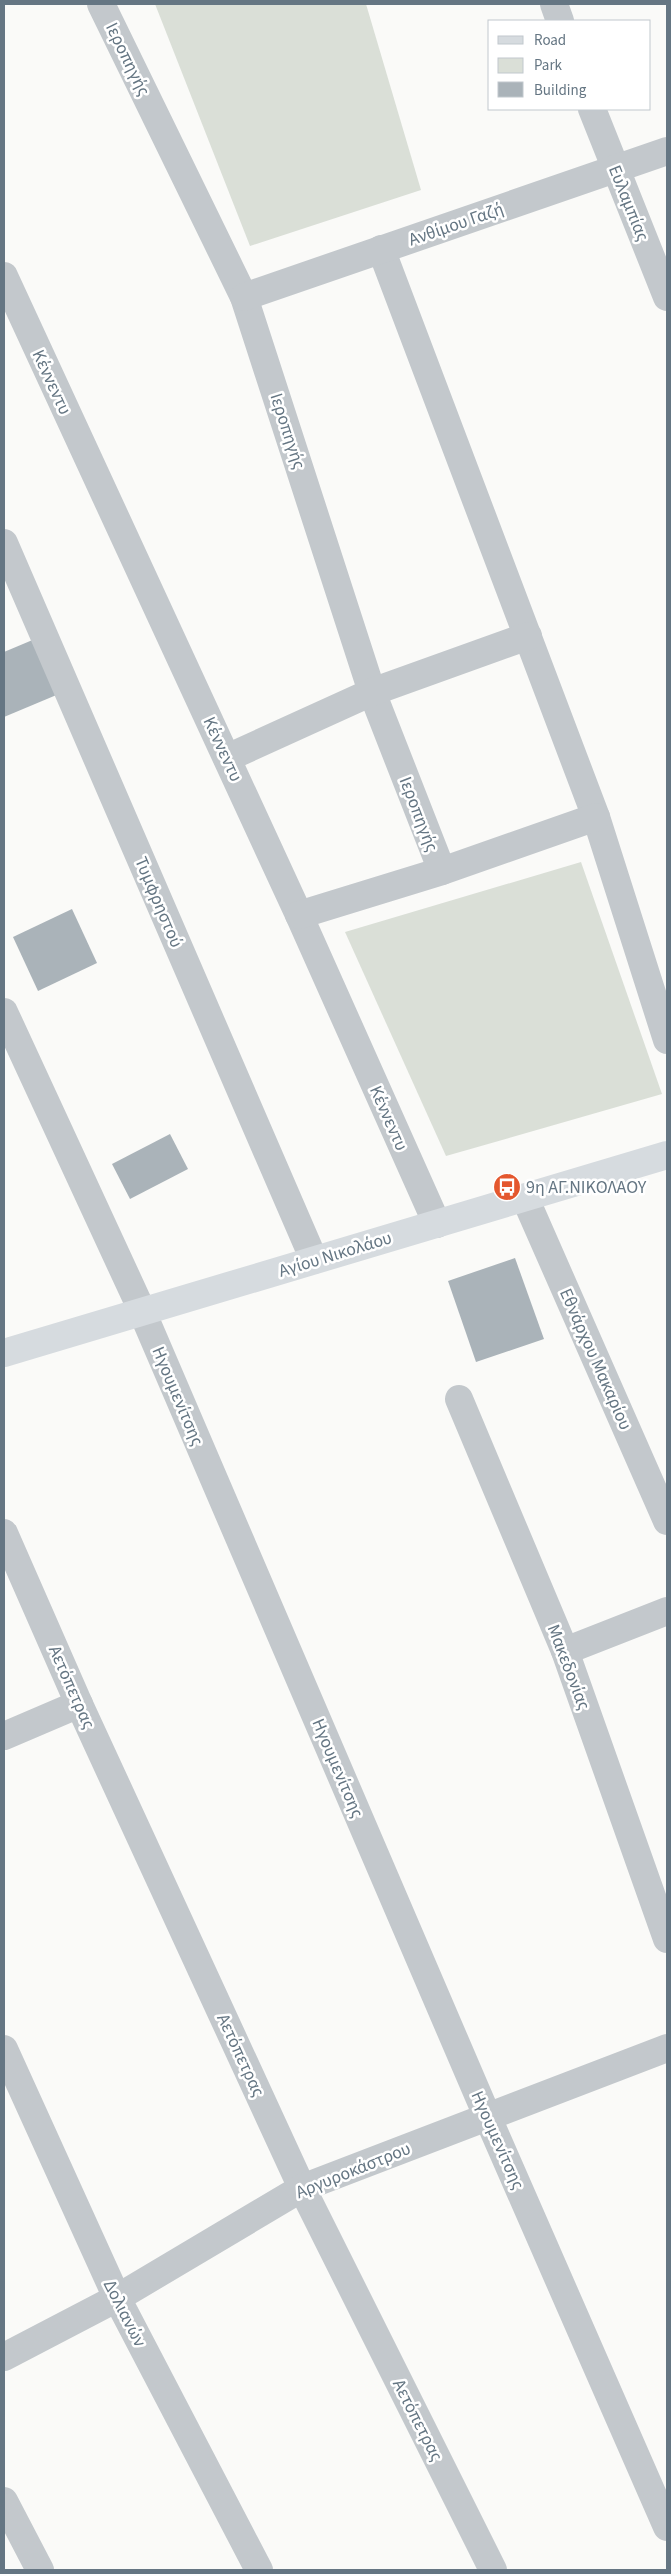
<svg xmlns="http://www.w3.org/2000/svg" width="671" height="2574" font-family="'Source Sans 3',sans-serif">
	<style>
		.green { fill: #dadfd7 }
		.building { fill: #aab3b9 }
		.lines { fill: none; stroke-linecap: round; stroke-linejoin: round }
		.street { stroke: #c3c8cc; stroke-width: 28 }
		.secondary { stroke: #d6dbdf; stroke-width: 28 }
		.labels { text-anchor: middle; stroke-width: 5; stroke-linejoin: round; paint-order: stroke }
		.street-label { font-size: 18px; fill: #657683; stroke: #fff }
		.poi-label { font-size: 18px; fill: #657683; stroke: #fff; text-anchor: start }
	</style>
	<rect width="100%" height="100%" fill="#fafaf8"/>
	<g class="green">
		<path d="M155,4h211l55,186 -171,56z"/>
		<path d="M581,862l81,232 -216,62 -101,-224z"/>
	</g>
	<g class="building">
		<path d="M42,636l24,55 -62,26v-65z"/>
		<path d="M72,909l25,54 -59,28 -25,-54z"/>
		<path d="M170,1134l18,35 -58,30 -18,-35z"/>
		<path d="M515,1258l29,81 -68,23 -28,-81z"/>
	</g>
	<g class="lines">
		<g class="street">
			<path d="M101,4l143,293 128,395 70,179"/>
			<path d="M554,4l6,17"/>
			<path d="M592,109l75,188"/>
			<path d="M381,249l215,568 71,223"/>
			<path d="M4,276l295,639 138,309"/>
			<path d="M244,297l423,-146"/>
			<path d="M4,543l310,717"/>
			<path d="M227,758l145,-66 156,-56"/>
			<path d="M299,915l143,-44 154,-54"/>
			<path d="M4,1012l134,290 350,816 179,409"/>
			<path d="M525,1198l142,323"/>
			<path d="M459,1399l106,252 102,288"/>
			<path d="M4,1533l75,171 223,484 191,382"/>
			<path d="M565,1651l102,-40"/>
			<path d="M4,1736l75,-32"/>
			<path d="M4,2049l113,249 142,272"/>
			<path d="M4,2357l113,-59 185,-110 365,-140"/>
			<path d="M4,2501l36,69"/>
		</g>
		<path class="secondary" d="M4,1353l663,-198"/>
	</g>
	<defs>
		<g id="bus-disc" transform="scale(1.4375)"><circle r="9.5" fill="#e4572e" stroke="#fff"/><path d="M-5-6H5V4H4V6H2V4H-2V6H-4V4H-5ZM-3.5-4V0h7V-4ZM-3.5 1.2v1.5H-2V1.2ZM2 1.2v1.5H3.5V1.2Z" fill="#fff"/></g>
	</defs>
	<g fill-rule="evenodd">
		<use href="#bus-disc" x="507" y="1187"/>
	</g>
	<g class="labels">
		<g class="street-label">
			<text transform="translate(128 59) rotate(64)" y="6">Ιεροπηγής</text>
			<text transform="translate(629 203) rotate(68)" y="6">Ευλαμπίας</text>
			<text transform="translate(456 224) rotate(-19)" y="6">Ανθίμου Γαζή</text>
			<text transform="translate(52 382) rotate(65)" y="6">Κέννεντυ</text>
			<text transform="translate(288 431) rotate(72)" y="6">Ιεροπηγής</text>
			<text transform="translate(223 749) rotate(65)" y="6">Κέννεντυ</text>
			<text transform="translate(419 814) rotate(69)" y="6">Ιεροπηγής</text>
			<text transform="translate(159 902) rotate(67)" y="6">Τυμφρηστού</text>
			<text transform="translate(389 1118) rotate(66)" y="6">Κέννεντυ</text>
			<text transform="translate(335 1254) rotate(-17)" y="6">Αγίου Νικολάου</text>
			<text transform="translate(596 1359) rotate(66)" y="6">Εθνάρχου Μακαρίου</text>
			<text transform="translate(178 1396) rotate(67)" y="6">Ηγουμενίτσης</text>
			<text transform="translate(569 1667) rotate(69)" y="6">Μακεδονίας</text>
			<text transform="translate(72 1687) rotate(66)" y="6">Αετόπετρας</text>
			<text transform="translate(338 1768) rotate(67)" y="6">Ηγουμενίτσης</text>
			<text transform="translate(241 2055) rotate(65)" y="6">Αετόπετρας</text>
			<text transform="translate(498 2140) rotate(66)" y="6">Ηγουμενίτσης</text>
			<text transform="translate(353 2170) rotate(-22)" y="6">Αργυροκάστρου</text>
			<text transform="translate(125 2313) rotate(63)" y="6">Δολιανών</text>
			<text transform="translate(418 2420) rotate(63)" y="6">Αετόπετρας</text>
		</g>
		<g class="poi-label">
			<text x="526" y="1193">9η ΑΓ.ΝΙΚΟΛΑΟΥ</text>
		</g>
	</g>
	<rect width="671" height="2574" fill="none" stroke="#657683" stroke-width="10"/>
	<rect x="488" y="20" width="162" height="90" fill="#ffffff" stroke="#c1c8cd"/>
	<rect x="498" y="36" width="25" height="8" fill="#d6dbdf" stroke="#c1c8cd"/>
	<text x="534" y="45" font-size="15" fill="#657683">Road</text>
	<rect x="498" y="58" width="25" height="15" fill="#dadfd7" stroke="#c1c8cd"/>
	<text x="534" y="70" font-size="15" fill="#657683">Park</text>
	<rect x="498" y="82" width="25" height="15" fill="#aab3b9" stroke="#c1c8cd"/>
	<text x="534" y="95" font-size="15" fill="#657683">Building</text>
</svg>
